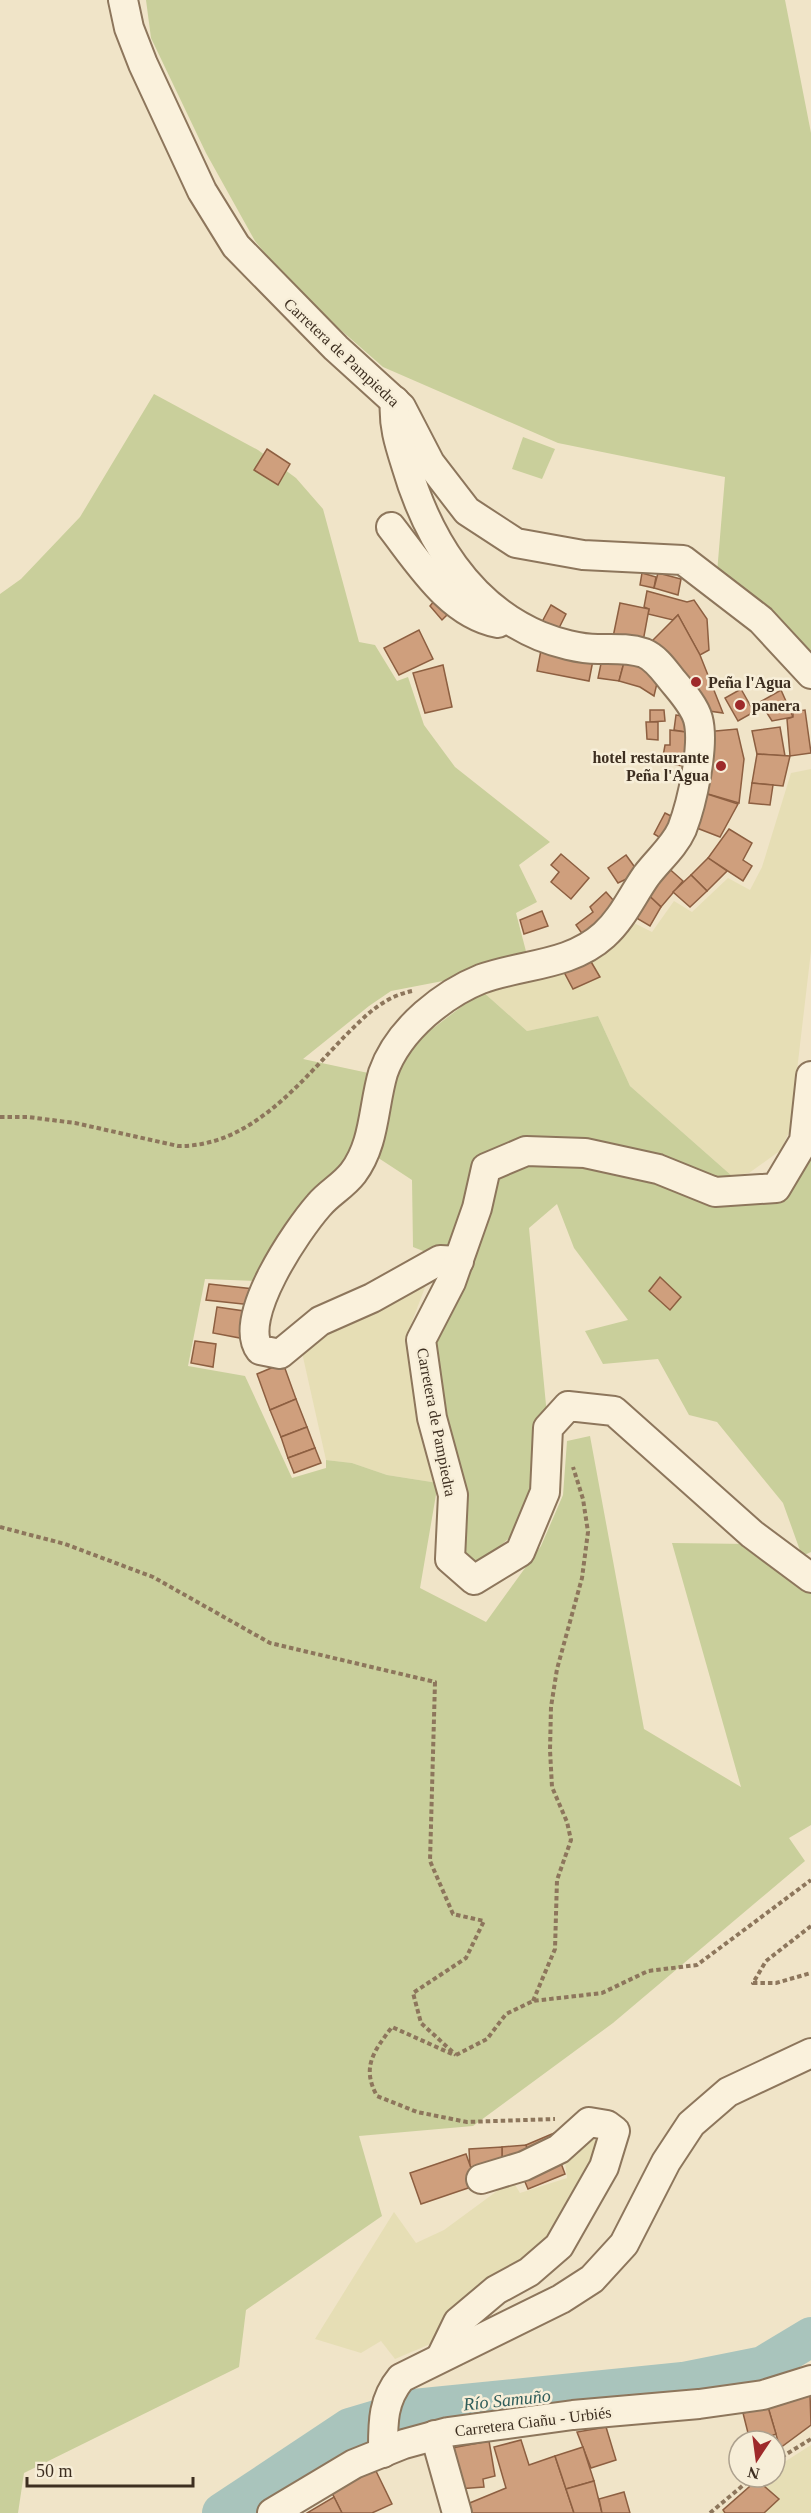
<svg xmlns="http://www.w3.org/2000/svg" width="811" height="2513" font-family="'Times New Roman',serif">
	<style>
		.farmland { fill: #e6deb5 }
		.green { fill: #c9cf9b }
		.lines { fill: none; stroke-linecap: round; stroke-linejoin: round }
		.river { stroke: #a9c4bc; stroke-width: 40 }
		.building { fill: #cf9f7d; stroke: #8d5f41; stroke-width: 1.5 }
		.minor-casing { stroke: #8d765c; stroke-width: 32 }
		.path { stroke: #8d765c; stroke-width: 4; stroke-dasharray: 4.5 3; stroke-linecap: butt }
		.minor { stroke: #faf1dc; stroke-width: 28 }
		.poi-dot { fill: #9e2a2b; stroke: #f7eed8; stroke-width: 2 }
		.labels { text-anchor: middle; stroke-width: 5; stroke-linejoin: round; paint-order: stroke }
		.street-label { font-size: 16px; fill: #3d2e20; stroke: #f7eed8 }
		.poi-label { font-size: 16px; font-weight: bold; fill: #3d2e20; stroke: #f7eed8; text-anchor: start }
		.water-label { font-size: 18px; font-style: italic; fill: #2f5d5a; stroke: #f7eed8 }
	</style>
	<rect width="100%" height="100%" fill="#f0e4c8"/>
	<g class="farmland">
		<path d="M811,769v182l-21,179 -9,20 -32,23 -17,3 -102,-90 -32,-70 -71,15 -45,-40 146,-71 24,12 22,-31 18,11 36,-34 22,12 12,-23 29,-94z"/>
		<path d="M427,1282l-20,53 31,148 -51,-8 -35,-12 -26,-3 -25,-112 25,-22z"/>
		<path d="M587,2137l11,5 -16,50 -33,50 -114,100 -40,17 -14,-18 -20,12 -46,-14 79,-127 22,31 28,-13 68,-50 8,13 47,-15 -3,-24z"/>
		<path d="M811,2445v68h-92l38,-33 18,-3v-9z"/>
	</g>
	<g class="green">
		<path d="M146,0h639l26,133v527l-94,-87 8,-96 -167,-34 -175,-76 -88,-77 -40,-49 -49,-88 -55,-115z"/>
		<path d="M154,394l104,56 38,28 27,31 36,133 16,3 22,36 11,-4 16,48 31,42 95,75 -31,23 18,37 -21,11 12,46 -54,16 -83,16 -22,15 -66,53 70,15 109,-83 45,40 71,-15 32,70 102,90 -22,28 37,1 35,-11 29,-43v401l-9,4 -19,-53 -66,-81 -28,-7 -31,-56 -55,5 -18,-33 43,-11 -54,-72 -17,-44 -28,24 17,177 10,58 -43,72 -38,32 -16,-13 -29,-213 41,-71 -58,-23 -1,-67 -58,-38 -13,34 -84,105 -52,-2 -17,87 57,10 47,102 34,-10v-8l26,3 35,12 51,8 -18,105 66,34 55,-76 22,-51 4,-54 23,-5 54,293 97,58 -69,-244 77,1 62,46v235l-22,13 16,23 -192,162 -140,103 -114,10 23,80 -136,94 -7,57 -215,106 -6,40h-18v-1919l21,-15 59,-62z"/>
		<path d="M523,437l32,12 -13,30 -30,-10z"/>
	</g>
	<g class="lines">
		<path class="river" d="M222,2513l128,-85 64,-19 269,-27 80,-16 48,-29"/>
	</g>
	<g class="building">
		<path d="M267,449l23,15 -12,21 -24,-15z"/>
		<path d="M642,573l14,4 -2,11 -14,-3z"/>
		<path d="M658,573l23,6 -3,16 -24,-7z"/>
		<path d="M647,591l40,11 7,-2 13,19 2,31 -9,5 -22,-40 -5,5 -25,-6 1,-5 -5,-2z"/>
		<path d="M439,595l15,13 -12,12 -12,-14z"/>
		<path d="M620,603l29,6 -7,38 -30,-5z"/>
		<path d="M551,605l15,9 -8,16 -16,-8z"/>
		<path d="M678,615l22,40 23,58 -21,-3 -51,-68z"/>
		<path d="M419,630l14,29 -34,16 -15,-27z"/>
		<path d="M542,645l52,10 -5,26 -52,-10z"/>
		<path d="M603,654l23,1 -7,26 -21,-3z"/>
		<path d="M626,655l26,8 -3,11 9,5 -4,17 -14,-9 -21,-6z"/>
		<path d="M443,665l9,42 -27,6 -12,-40z"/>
		<path d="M741,689l13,23 -16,9 -13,-23z"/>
		<path d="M781,690l12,27 -21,4 -12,-19z"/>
		<path d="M650,710h14l1,11 -15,1z"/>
		<path d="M805,710l6,43 -21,3 -3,-37 6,-2v-5z"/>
		<path d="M676,715l12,2 -3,15 -11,-2z"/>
		<path d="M646,722h12v18l-11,-1z"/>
		<path d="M780,727l5,29 -28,-2 -5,-23z"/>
		<path d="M737,729l7,30 -5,44 -38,-11 4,-60z"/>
		<path d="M670,730l24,3 -1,35 -31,-6 3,-17h5z"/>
		<path d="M757,754l33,2 -7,30 -31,-3z"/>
		<path d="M752,783l21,2 -3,20 -21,-2z"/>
		<path d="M701,792l37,12 -18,33 -31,-12z"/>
		<path d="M665,813l16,8 -12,22 -15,-9z"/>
		<path d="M729,829l23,14 -9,17 9,6 -9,15 -35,-23z"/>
		<path d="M561,854l28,24 -18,21 -20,-17 8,-10 -8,-7z"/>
		<path d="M626,855l13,18 -21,10 -10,-15z"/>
		<path d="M708,858l19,13 -20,20 -16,-16z"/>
		<path d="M665,865l18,16 -22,26 -17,-16z"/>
		<path d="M691,875l16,16 -17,16 -17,-15z"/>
		<path d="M642,889l19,18 -11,19 -22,-13z"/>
		<path d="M606,892l15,17 -33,33 -12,-17 17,-13 -3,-5z"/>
		<path d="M542,911l6,15 -24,8 -4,-14z"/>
		<path d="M590,960l10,17 -27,12 -9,-17z"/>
		<path d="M660,1277l21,20 -11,13 -21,-19z"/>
		<path d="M209,1284l45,5 -2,16 -46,-5z"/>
		<path d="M217,1307l27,4 -4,27 -27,-5z"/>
		<path d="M195,1341l21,3 -3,23 -22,-4z"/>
		<path d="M283,1363l13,36 -26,11 -13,-36z"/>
		<path d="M296,1399l11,28 -26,10 -11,-27z"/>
		<path d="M307,1427l8,21 -27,10 -7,-21z"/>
		<path d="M315,1448l6,15 -27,10 -6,-15z"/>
		<path d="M559,2131l-30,25 -3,-11z"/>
		<path d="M526,2145l4,15 -28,6v-19z"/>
		<path d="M502,2147v19l-32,1 -1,-18z"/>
		<path d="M466,2154l11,31 -56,19 -11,-31z"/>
		<path d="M558,2155l7,19 -37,15 -8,-19z"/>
		<path d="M810,2394l1,31 -31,23 -12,-41z"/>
		<path d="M768,2407l8,27 -17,7h-9l-7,-28z"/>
		<path d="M606,2427l10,33 -25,8 -14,-36z"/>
		<path d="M521,2440l8,25 26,-9 19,57h-111l-3,-6 46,-19 -12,-41z"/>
		<path d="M489,2441l6,35 -12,3 1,8 -26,2 -6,-41z"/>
		<path d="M583,2447l11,34 -28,8 -11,-33z"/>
		<path d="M375,2469l17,35 -20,9h-30l-10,-20z"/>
		<path d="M757,2480l22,19 -15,14h-39l-2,-3z"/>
		<path d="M594,2481l8,32h-28l-8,-24z"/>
		<path d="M624,2492l6,21h-28l-3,-14z"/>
		<path d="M334,2497l8,16h-35z"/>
	</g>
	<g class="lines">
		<g class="minor-casing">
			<g id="minor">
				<path d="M123,0l6,28 14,36 59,127 34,55 100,102 65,59 29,56 37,48 49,32 67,12 100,5 78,60 50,54"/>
				<path d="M395,401c-2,23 4,42 11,64 21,72 62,141 134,171 17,7 40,13 58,13 16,0 31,-1 46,4 12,5 20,17 28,27 9,11 22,25 26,39 7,26 -6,84 -16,110 -8,18 -24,31 -36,47 -14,20 -24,43 -42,59 -34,31 -82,29 -123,44 -20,8 -41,22 -56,35 -18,16 -34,36 -42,59 -10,34 -8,71 -30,100 -10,13 -24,20 -34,32 -22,25 -83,114 -59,145l20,4 40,-33 52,-23 68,-38 19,1"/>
				<path d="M391,527c28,36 59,87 107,96"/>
				<path d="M811,1076l-7,65 -28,47 -61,4 -57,-23 -73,-16 -59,-2 -40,17 -9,40 -26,74 -30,58 11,78 21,77 -3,64 24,21 46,-28 25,-60 3,-64 20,-22 46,5 138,123 59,44"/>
				<path d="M441,2357l17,-35 38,-32 33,-18 30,-26 45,-79 11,-36 -8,-6 -18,-3 -30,27 -35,17 -43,13"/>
				<path d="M435,2435l22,78"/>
				<path d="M383,2453c0,-29 -1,-52 18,-75l160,-79 31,-20 32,-35 42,-82 25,-38 37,-32 83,-39"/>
				<path d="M272,2513l82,-49 50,-20 44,-12 125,-17 126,-11 64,-9 48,-15"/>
			</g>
		</g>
		<g class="path">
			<path d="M0,1117h28l47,6 103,23c72,1 121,-62 167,-110 20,-20 38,-39 67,-45"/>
			<path d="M0,1527l65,17 88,33 117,66 165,39 -5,179 23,53 31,7 -18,37 -53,35 8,30 35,32"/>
			<path d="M811,1926l-45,35 -13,22h23l35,-10"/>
			<path d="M533,2001l22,-52 2,-69 14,-40 -4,-18 -15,-35 -2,-37 1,-43 6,-38 25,-91 6,-46 -5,-33 -10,-32"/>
			<path d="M452,2054l-60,-27c-18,24 -31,40 -15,69l40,16 50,10 88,-3"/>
			<path d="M456,2055l31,-16 19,-25 27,-13 69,-8 46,-22 49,-6 114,-85"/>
			<path d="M775,2461l36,-22"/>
			<path d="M710,2513l43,-36"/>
		</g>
		<use href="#minor" class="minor"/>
	</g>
	<g class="poi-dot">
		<circle cx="696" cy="682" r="6"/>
		<circle cx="740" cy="705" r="6"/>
		<circle cx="721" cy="766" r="6"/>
	</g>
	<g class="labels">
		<g class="street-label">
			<text transform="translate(342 352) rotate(43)" y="6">Carretera de Pampiedra</text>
			<text transform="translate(437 1422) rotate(79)" y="6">Carretera de Pampiedra</text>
			<text transform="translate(533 2421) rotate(-7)" y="6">Carretera Ciañu - Urbiés</text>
		</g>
		<g class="poi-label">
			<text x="708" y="688">Peña l'Agua</text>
			<text x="752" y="711">panera</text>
			<text x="709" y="763" text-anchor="end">hotel restaurante<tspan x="709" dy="18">Peña l'Agua</tspan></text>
		</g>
		<g class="water-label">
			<text transform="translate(507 2400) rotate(-6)" y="6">Río Samuño</text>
		</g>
	</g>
	<g transform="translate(757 2459) rotate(193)"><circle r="28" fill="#f7eed8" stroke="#ada18e" stroke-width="1.5"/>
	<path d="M0-4.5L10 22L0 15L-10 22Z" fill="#9e2a2b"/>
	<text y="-9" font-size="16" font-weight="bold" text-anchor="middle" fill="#3d2e20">N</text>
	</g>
	<path d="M27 2477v9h166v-9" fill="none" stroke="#3d2e20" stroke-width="3"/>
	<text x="36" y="2477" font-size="18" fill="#3d2e20" stroke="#f7eed8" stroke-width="4.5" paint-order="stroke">50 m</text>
</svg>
